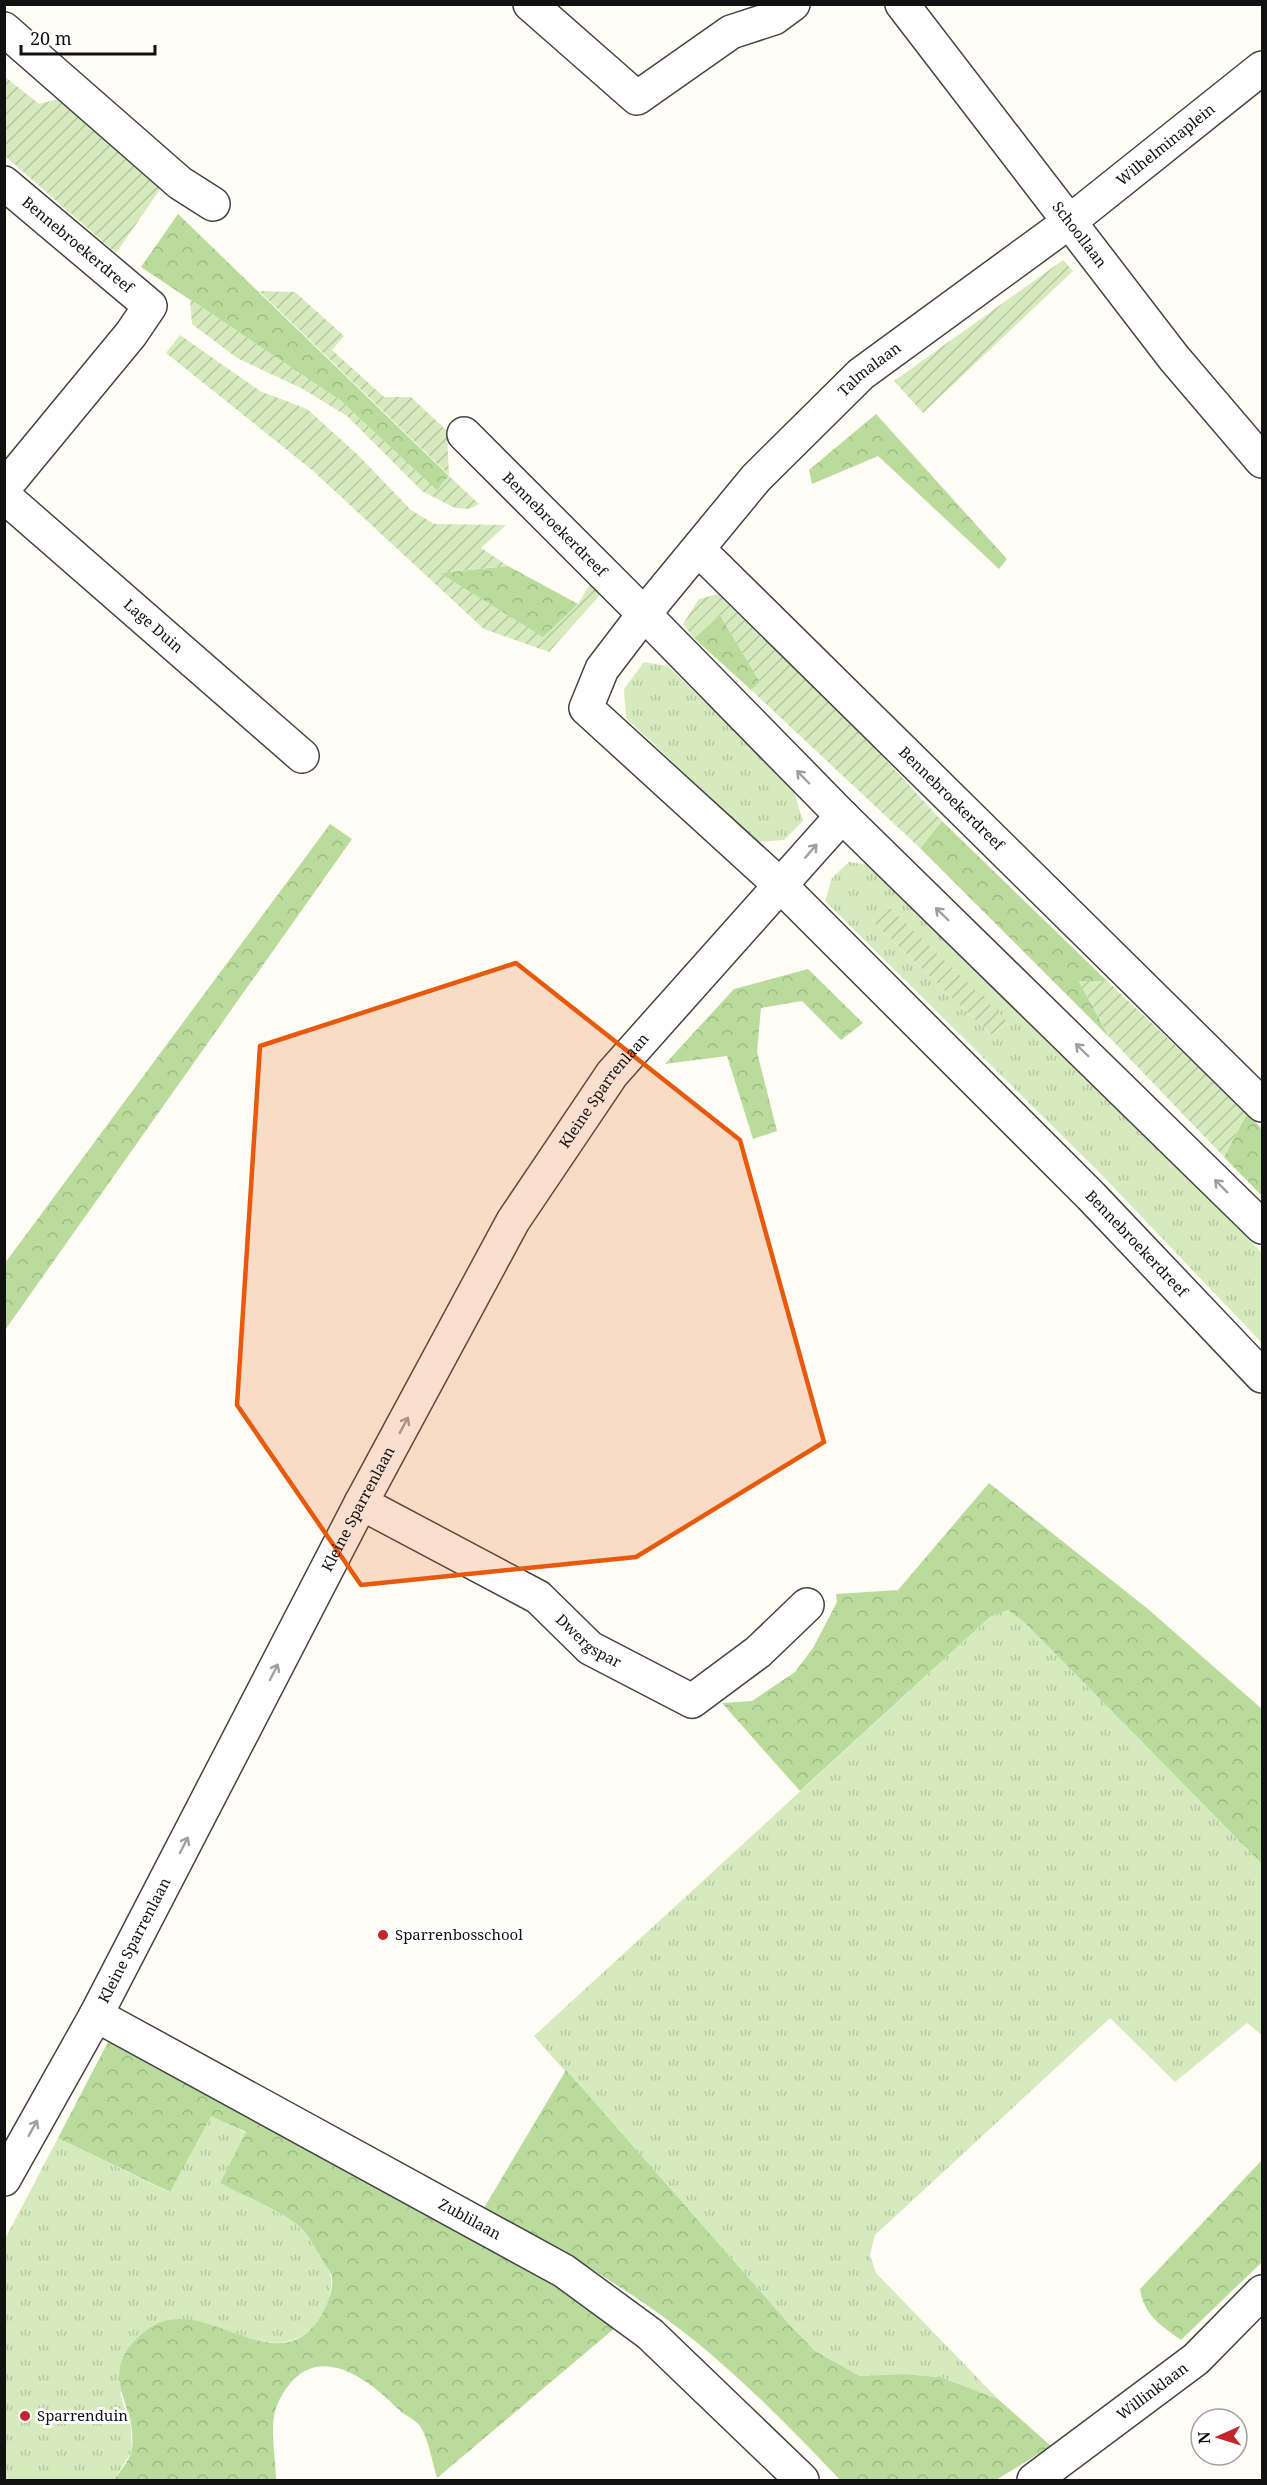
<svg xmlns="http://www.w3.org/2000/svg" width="1267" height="2485" font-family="'Noto Serif',serif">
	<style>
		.grass { fill: url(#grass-tufts); fill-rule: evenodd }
		.forest { fill: url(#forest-crowns) }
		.garden { fill: url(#garden-furrows) }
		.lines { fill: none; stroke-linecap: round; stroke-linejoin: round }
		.minor-casing { stroke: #444; stroke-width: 36 }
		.minor { stroke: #fff; stroke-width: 33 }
		.oneway { stroke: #a0a0a0 }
		.marked { fill: #e8590c; fill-opacity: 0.2; stroke: #e8590c; stroke-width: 4.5; stroke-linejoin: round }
		.poi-dot { fill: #c4262e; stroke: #fff; stroke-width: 2 }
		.labels { text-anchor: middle; stroke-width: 6; stroke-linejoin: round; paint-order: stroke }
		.street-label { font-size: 15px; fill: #111; stroke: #fff }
		.poi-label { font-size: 15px; fill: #111; stroke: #fff; text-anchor: start }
	</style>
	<defs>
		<pattern id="grass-tufts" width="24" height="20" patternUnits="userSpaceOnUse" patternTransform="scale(1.5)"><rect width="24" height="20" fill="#d5ebbd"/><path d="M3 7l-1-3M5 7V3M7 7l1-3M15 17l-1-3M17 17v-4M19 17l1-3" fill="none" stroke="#b6c8a1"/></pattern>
		<pattern id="forest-crowns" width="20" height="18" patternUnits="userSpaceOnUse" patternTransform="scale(1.5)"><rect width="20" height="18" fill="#b9dc9c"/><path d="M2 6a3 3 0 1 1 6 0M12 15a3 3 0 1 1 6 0" fill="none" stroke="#9ebc85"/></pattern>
		<pattern id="garden-furrows" width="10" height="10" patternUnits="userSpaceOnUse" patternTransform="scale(1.5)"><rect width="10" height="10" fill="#d5ebbd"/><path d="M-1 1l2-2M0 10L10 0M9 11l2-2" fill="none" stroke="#b6c8a1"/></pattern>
	</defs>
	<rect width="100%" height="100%" fill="#fffdf5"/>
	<g class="grass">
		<path d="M644,662l24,4 125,122 10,33 -19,19 -27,2 -131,-124 -2,-29z"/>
		<path d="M849,862l20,3 165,154 228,234v90l-163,-171 -274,-271 7,-23zM886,904l122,120 -17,11 -119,-114z"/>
		<path d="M1008,1610l17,13 237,241v171l-15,-12 -72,59 -65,-64 -235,217 -5,20 6,18 122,126 -58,-22 -38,-3 -42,2 -45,-25 -26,-27 -255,-288 456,-419z"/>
		<path d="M211,2115l35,18 -26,50c20,11 63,29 77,42 9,7 34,42 34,53 2,29 -18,60 -47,64 -24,4 -44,-7 -66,-15l-98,66 11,35 1,23 -18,29h-109v-241l53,-101 111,54z"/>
	</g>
	<g class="forest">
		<path d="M178,214l271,262 -12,15 -96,-90 -200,-134z"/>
		<path d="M876,414l131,145 -8,10 -121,-113 -66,28 -3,-14z"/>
		<path d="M508,566l70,38 -35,34 -104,-65z"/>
		<path d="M720,615l40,67 -9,8 -57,-52z"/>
		<path d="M942,821l165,160h-28l30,56 -189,-189z"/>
		<path d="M330,824l22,15 -347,491v-67z"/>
		<path d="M808,969l55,54 -22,17 -39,-39 -41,7 -4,44 20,79 -24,8 -26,-83 -62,8 69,-75z"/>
		<path d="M1247,1113l15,16v67l-38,-39z"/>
		<path d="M989,1483l159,126 114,100v155l-237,-241 -17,-13 -18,7 -190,174 -78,-88 30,-2 43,-29 18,-24 24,-46 -1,-8 62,-4z"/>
		<path d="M108,2042l230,122 284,158 -185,156c-5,-16 -8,-38 -17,-52 -5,-7 -16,-11 -22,-17 -37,-37 -89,-71 -120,-6 -10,21 -2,55 -2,77h-162c5,-8 17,-21 18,-31 6,-46 -39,-74 12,-117 57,-48 131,58 177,-16 6,-10 13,-28 11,-39 -1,-5 -7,-12 -9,-16 -7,-12 -16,-29 -27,-37 -20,-16 -53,-28 -76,-41l26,-51 -35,-16 -41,76 -112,-54z"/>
		<path d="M566,2070l223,254 26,27 45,25 42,-2 38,3 58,22 53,47 -55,34h-156c-40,-43 -82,-85 -127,-124 -69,-59 -149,-105 -229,-148z"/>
		<path d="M1262,2160v102l-81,78c-21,-15 -37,-25 -41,-51z"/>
	</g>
	<g class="garden">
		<path d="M4,76l35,28 19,-5 103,89 -45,65 -111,-97z"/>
		<path d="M1063,260l10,11 -150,142 -29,-32z"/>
		<path d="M259,291l36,1 49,44 -12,14 52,47h27l36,34 2,45 30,28 -10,5 -14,-1 -33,-17 -75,-75 -46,-28 -64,-30 -45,-34 -2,-25 151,102 96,89 12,-15z"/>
		<path d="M180,335l80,56 47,18 50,45 54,56 23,14 72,1 -25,23 27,18 -68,7 103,64 35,-33 14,-23 9,13 -52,58 -65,-23 -172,-159 -146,-117z"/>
		<path d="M718,594l154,151 70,76 -22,27 -169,-158 9,-8 -40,-67 -26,23 -11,-14 16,-25z"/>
		<path d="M886,904l123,119 -18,12 -120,-115z"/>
		<path d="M1079,981h28l140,132 -23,44 -115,-120z"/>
	</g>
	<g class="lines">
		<g class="minor-casing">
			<g id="minor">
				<path d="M530,4l107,94 94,-66 43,-14 19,-14"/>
				<path id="s1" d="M902,4l272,354 88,103"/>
				<path d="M4,29l176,154 33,21"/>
				<path id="s2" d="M4,183l146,123 -19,28 -127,154"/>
				<path id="s3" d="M464,434l180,180 112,-136 105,-104 208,-152 193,-154"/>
				<path id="s4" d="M4,496l298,260"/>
				<path id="s5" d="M699,550l563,555"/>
				<path id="s6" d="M1262,1227l-420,-411 -198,-202 -42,55 -16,39 195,178 310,310 171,180"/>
				<path id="s7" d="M361,1503l177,94 52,51 102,53 66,-49 49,-47"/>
				<path id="s8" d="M96,2015l468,256 86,63 152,146"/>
				<path id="s9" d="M4,2179l92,-164 265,-512 152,-282 99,-147 230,-258"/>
				<path id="s10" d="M1034,2480l162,-121 66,-67"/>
			</g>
		</g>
		<use href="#minor" class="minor"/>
	</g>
	<defs><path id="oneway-shaft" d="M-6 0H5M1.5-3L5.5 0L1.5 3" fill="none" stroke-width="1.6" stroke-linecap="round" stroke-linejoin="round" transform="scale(1.5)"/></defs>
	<g class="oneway">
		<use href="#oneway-shaft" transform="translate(803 777) rotate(-134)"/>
		<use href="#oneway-shaft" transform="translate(811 851) rotate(-49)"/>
		<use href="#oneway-shaft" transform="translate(942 914) rotate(-136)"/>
		<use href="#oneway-shaft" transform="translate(1082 1050) rotate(-136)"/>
		<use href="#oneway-shaft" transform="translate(1221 1186) rotate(-135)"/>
		<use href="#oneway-shaft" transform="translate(404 1425) rotate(-62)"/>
		<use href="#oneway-shaft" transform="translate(274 1672) rotate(-63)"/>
		<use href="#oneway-shaft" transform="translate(184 1845) rotate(-63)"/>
		<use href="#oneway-shaft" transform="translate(33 2128) rotate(-61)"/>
	</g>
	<path class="marked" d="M516,963l224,177 84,302 -188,115 -275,28 -124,-180 23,-359z"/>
	<g class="poi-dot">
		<circle cx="383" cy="1935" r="6"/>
		<circle cx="25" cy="2416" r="6"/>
	</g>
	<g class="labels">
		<g class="street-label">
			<text dy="5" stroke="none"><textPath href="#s3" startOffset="960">Wilhelminaplein</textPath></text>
			<text dy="5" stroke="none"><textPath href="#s1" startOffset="291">Schoollaan</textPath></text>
			<text dy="5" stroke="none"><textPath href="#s2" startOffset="96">Bennebroekerdreef</textPath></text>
			<text dy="5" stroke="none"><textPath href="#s3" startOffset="588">Talmalaan</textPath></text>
			<text dy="5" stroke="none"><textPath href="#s3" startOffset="128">Bennebroekerdreef</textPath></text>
			<text dy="5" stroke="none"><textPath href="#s4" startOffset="198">Lage Duin</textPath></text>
			<text dy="5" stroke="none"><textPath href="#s5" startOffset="354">Bennebroekerdreef</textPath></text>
			<text dy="5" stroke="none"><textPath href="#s9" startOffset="1244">Kleine Sparrenlaan</textPath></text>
			<text dy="5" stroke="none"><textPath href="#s6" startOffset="1750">Bennebroekerdreef</textPath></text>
			<text dy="5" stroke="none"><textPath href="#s9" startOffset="758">Kleine Sparrenlaan</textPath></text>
			<text dy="5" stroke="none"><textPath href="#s7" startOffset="268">Dwergspar</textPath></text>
			<text dy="5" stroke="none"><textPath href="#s9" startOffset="272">Kleine Sparrenlaan</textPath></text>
			<text dy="5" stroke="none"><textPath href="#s8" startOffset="426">Zublilaan</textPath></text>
			<text dy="5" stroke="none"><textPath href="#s10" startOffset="148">Willinklaan</textPath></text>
		</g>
		<g class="poi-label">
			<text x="395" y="1940">Sparrenbosschool</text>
			<text x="37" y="2421">Sparrenduin</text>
		</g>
	</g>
	<rect width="1267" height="2485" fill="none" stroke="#111111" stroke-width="12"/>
	<g transform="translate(1219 2437) rotate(267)"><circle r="28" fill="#ffffff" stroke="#a0a0a0" stroke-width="1.5"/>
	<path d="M0-4.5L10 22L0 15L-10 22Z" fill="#c4262e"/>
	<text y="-9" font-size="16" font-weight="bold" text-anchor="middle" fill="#111111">N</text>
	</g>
	<path d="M21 45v9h134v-9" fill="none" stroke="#111111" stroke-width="3"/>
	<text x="30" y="45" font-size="18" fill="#111111" stroke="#ffffff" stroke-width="4.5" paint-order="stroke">20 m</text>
</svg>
